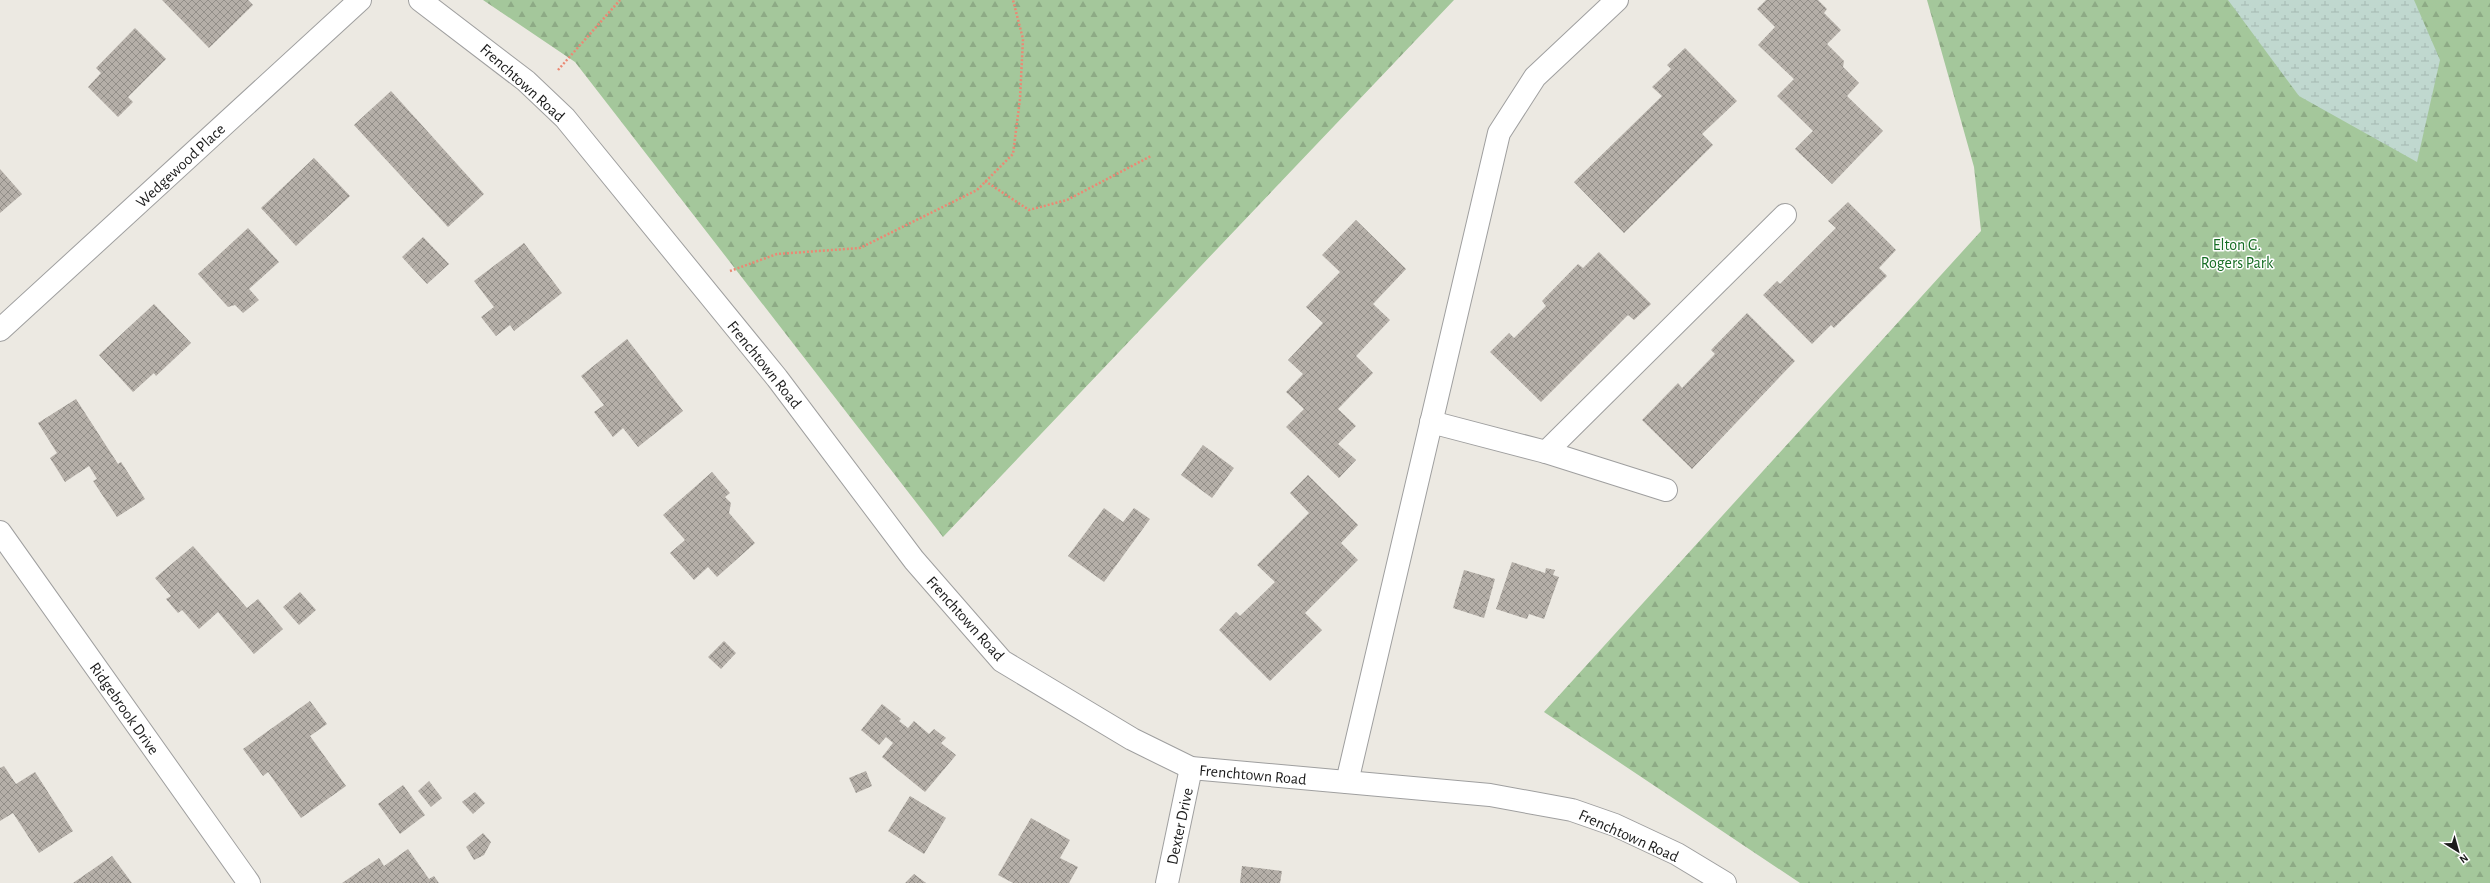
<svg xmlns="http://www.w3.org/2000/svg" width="2490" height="883" font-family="'Alegreya Sans',sans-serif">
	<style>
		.forest { fill: url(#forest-firs) }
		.wetland { fill: url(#wetland-marsh) }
		.building { fill: url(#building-cross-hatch) }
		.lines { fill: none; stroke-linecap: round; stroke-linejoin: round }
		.minor-casing { stroke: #9f9f9f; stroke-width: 24 }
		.path { stroke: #eb8974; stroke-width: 2.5; stroke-dasharray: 2 2; stroke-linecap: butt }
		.minor { stroke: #fff; stroke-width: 22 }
		.labels { text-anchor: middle; stroke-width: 3; stroke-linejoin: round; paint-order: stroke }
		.street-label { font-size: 16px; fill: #1b1b1b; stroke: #fff }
		.park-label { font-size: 16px; fill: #166d24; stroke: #fff }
	</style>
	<defs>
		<pattern id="forest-firs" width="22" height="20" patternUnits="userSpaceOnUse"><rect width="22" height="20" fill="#a4c79b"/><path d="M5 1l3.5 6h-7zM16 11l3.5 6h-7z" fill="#8daa85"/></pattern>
		<pattern id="wetland-marsh" width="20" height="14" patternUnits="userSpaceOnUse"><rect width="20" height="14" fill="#c0d8cf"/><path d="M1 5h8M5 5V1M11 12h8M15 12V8" fill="none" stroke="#a4b9b1"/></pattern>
		<pattern id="building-cross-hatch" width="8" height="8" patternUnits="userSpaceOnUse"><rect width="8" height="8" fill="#b5afa8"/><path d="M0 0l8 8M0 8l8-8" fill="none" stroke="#928e88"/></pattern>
	</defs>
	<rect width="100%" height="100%" fill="#ece9e2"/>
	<g class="forest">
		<path d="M483,0h971l-511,537 -368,-475z"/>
		<path d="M1927,0h563v883h-690l-256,-171 437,-481 -7,-64z"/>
	</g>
	<path class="wetland" d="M2228,0h186l26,60 -23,102 -118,-66z"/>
	<g class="building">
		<path d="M162,0h86l5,5 -44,43z"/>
		<path d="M1766,0h52l9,9 -3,4 17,17 -14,14 17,17 -1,6 16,16 -12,13 36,35 -51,53 -37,-35 18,-18 -36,-35 17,-17 -36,-34 17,-18 -18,-18z"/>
		<path d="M135,28l31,31 -38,38 5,5 -15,15 -30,-30 13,-14 -5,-5z"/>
		<path d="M1685,48l52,53 -35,33 11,11 -89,88 -50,-51 88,-86 -10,-9 19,-18 -4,-4z"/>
		<path d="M391,91l93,103 -36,33 -94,-102z"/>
		<path d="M314,158l36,38 -54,50 -35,-38z"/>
		<path d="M0,169l22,25 -22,19z"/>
		<path d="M1848,202l48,48 -17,18 8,8 -53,52 -3,-3 -19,19 -49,-49 14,-14 3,3 56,-56 -8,-7z"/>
		<path d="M1356,220l50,49 -33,35 17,16 -34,36 17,17 -35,36 18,17 -18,18 18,16 -17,18 -53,-51 18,-18 -18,-17 17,-18 -15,-14 35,-37 -17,-16 34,-35 -18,-17z"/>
		<path d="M248,228l31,34 -30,27 10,11 -16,13 -8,-8 -7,2 -30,-33z"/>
		<path d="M423,237l26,27 -22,20 -25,-27z"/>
		<path d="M524,243l38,50 -48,38 -4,-6 -14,11 -15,-19 13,-10 -20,-26z"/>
		<path d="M1599,252l52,52 -17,16 -6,-5 -87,87 -51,-50 19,-19 5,5 32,-32 -4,-5 36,-37 5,4z"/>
		<path d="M154,304l37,39 -35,33 -2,-3 -21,19 -34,-37z"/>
		<path d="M1747,313l48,48 -103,108 -50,-49 36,-37 4,5 33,-34 -4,-4z"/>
		<path d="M627,339l56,72 -45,36 -15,-19 -10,9 -19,-25 10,-7 -23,-29z"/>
		<path d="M76,399l42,65 3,-2 24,37 -28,18 -24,-36 4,-2 -8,-13 -24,16 -15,-24 7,-5 -19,-30z"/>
		<path d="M1203,445l31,23 -22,30 -31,-23z"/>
		<path d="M712,472l18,21 -5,4 6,6 -2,10 26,30 -38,34 -9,-10 -14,13 -24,-27 15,-13 -22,-25z"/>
		<path d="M1308,475l50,50 -17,18 17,17 -53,53 17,17 -52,51 -51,-51 17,-18 4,4 35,-34 -18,-17 52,-52 -19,-20z"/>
		<path d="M1104,508l19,14 11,-14 16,11 -46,63 -36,-26z"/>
		<path d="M193,546l54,62 11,-9 25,30 -29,25 -36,-42 -19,17 -17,-19 -4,3 -12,-14 5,-3 -16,-18z"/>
		<path d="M1512,562l33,11 1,-5 9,2 -2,5 6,2 -15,42 -15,-5 -2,5 -31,-10z"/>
		<path d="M1464,570l31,9 -11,39 -31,-10z"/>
		<path d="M300,592l16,18 -17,15 -16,-18z"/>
		<path d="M724,641l12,12 -15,16 -13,-12z"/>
		<path d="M310,701l17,23 -17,12 36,50 -45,32 -33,-46 -5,4 -20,-27z"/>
		<path d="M882,704l19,15 -2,2 9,7 6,-7 15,13 5,-5 12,9 -5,5 15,12 -31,37 -43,-35 11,-14 -7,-6 -7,8 -18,-15z"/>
		<path d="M4,766l12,18 19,-12 38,59 -34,22 -26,-40 -13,8v-53z"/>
		<path d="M866,771l6,15 -16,7 -7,-15z"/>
		<path d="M429,781l13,17 -11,9 -13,-16z"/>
		<path d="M403,785l22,30 -25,19 -22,-30z"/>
		<path d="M475,792l10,11 -12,11 -11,-12z"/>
		<path d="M910,796l36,22 -22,36 -36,-23z"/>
		<path d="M1031,818l39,22 -10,18 18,9 -9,16h-56l-15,-8z"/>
		<path d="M483,833l8,9 -7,13 -10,5 -8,-13z"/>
		<path d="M408,849l21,30 5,-3 5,7h-97l37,-25 5,8z"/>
		<path d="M112,856l20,27h-59z"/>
		<path d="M1242,866l40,5 -2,12h-40z"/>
		<path d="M914,874l12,9h-21z"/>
	</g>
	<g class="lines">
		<g class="minor-casing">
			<g id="minor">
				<path d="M420,0l106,81 39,37 212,260 137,182 88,101 130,78 59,29 299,27 82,15 43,15 62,29 48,29"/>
				<path d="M0,330l360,-330"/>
				<path d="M1431,422l115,30 120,38"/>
				<path d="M1546,452l239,-237"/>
				<path d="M0,532l249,351"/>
				<path d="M1347,782l152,-649 36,-56 82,-77"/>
				<path d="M1167,883l24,-115"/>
			</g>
		</g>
		<g class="path">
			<path d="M558,70l62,-70"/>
			<path d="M985,181l44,29 38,-10 84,-44"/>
			<path d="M730,271l47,-17 83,-6 117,-58 36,-36 7,-55 3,-60 -10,-39"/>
		</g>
		<use href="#minor" class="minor"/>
	</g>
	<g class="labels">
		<g class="street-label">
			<text transform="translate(523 82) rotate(42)" y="6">Frenchtown Road</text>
			<text transform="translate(180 165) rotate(-43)" y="6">Wedgewood Place</text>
			<text transform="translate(765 364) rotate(51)" y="6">Frenchtown Road</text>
			<text transform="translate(966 618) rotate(48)" y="6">Frenchtown Road</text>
			<text transform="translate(125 708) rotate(55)" y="6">Ridgebrook Drive</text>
			<text transform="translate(1253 774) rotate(5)" y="6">Frenchtown Road</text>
			<text transform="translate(1179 826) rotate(-78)" y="6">Dexter Drive</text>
			<text transform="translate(1629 835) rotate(24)" y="6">Frenchtown Road</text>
		</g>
		<g class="park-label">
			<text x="2237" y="250">Elton G.<tspan x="2237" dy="18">Rogers Park</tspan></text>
		</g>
	</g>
	<g transform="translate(2458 851) rotate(143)" stroke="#ffffff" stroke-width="3" paint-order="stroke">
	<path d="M0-3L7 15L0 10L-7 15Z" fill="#1b1b1b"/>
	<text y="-6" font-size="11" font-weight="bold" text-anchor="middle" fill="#1b1b1b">N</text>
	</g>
</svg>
